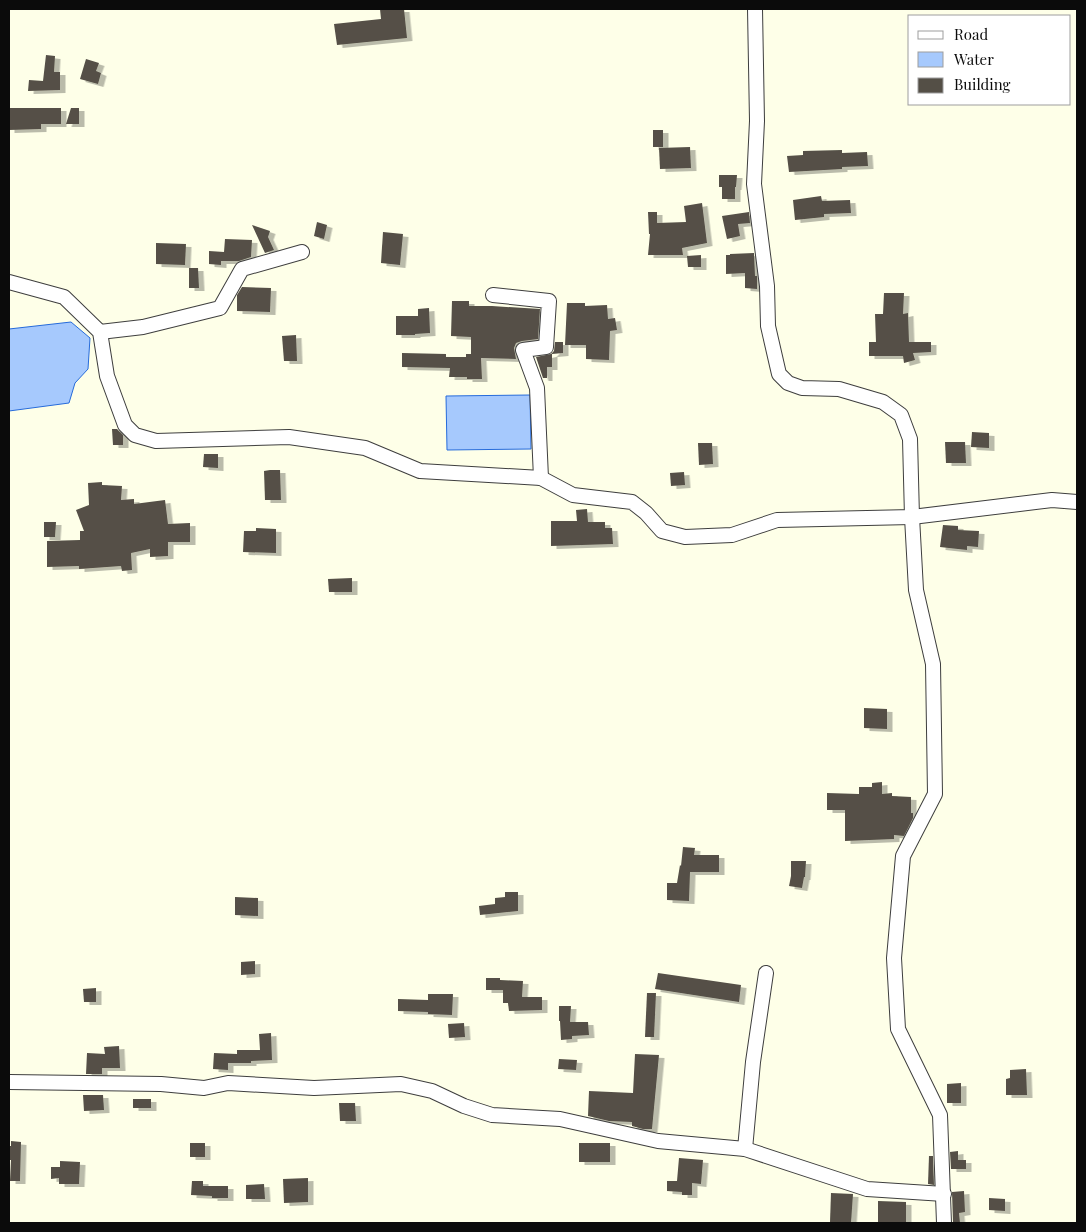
<svg xmlns="http://www.w3.org/2000/svg" width="1086" height="1232" font-family="'Playfair Display',serif">
	<style>
		.water { fill: #a6c9fd; stroke: #266bdb }
		.building { fill: #544f46; filter: url(#shadow) }
		.lines { fill: none; stroke-linecap: round; stroke-linejoin: round }
		.minor-casing { stroke: #3e3e3e; stroke-width: 16 }
		.minor { stroke: #fff; stroke-width: 14 }
	</style>
	<defs>
		<filter id="shadow"><feDropShadow dx="5.5" dy="3" stdDeviation="0" flood-color="#0004"/></filter>
	</defs>
	<rect width="100%" height="100%" fill="#feffe8"/>
	<g class="water">
		<path d="M71,322l19,16 -2,31 -13,14 -6,20 -60,8v-82z"/>
		<path d="M530,395l1,54 -84,1 -1,-54z"/>
	</g>
	<g class="building">
		<path d="M380,9h24l3,29 -70,7 -3,-21 47,-5z"/>
		<path d="M46,55l9,1 -1,16h6v18l-32,1 1,-11 14,1z"/>
		<path d="M86,59l13,4 -3,8 5,2 -3,11 -18,-5z"/>
		<path d="M9,108h52v16h-20v5l-32,1z"/>
		<path d="M71,108h8v16h-13z"/>
		<rect x="653" y="130" width="10" height="17"/>
		<path d="M690,147l1,21 -31,1 -1,-21z"/>
		<path d="M842,150v3l25,-1 1,14 -26,1v2l-53,3 -2,-16 16,-1v-4z"/>
		<path d="M719,175h18l-1,12h-1v12h-13v-12h-3z"/>
		<path d="M821,196l1,5 28,-1 1,13 -27,1v3l-29,3 -2,-20z"/>
		<path d="M702,203l5,40 -25,5 1,7h-35l2,-21h-1l-1,-22h9v11l29,-1 -2,-16z"/>
		<path d="M749,212l1,11 -12,1 2,12 -13,3 -5,-23z"/>
		<path d="M317,222l10,3 -3,14 -10,-3z"/>
		<path d="M252,225l18,6 -2,6 6,13 -9,3z"/>
		<path d="M383,232l20,2 -3,31 -19,-2z"/>
		<path d="M225,239l27,1 -1,17 -12,4h-18v4l-12,-1v-13l15,1z"/>
		<path d="M156,243l30,1 -1,21 -29,-1z"/>
		<path d="M754,253l1,23h2v13l-12,-1v-15l-19,1v-19h4v-1z"/>
		<path d="M701,255v12h-13l-1,-11z"/>
		<path d="M189,268h9l1,20h-10z"/>
		<path d="M242,287l29,1 -1,24 -33,-1v-16z"/>
		<path d="M884,293h20l-1,21 5,-1 1,29h22v10l-18,1 2,7 -11,3 -1,-7h-34v-14h7l-1,-28h8z"/>
		<path d="M452,301h17v5h23l48,3 -2,30 -16,2 -6,2 -2,5 2,11 -35,-1 1,21h-15v-2h-18l1,-9 -48,-1v-14l44,1v3h20v-3h5v-17l-20,-1z"/>
		<path d="M567,303h18v3l22,-1 1,14 7,-1 2,12 -7,1 -1,29 -23,-1v-14h-21z"/>
		<path d="M429,308l1,25 -15,1v1h-19v-19h22v-7z"/>
		<path d="M296,335l1,26h-13l-2,-25z"/>
		<path d="M555,342h8v11l-11,1v13h-5v11h-4l-7,-21 15,-3 3,-3z"/>
		<path d="M112,429h5l6,6v10h-10z"/>
		<path d="M972,432l17,1v15l-18,-1z"/>
		<path d="M945,442h20l1,21h-20z"/>
		<path d="M698,443h14l1,21 -14,1z"/>
		<path d="M204,454h14v14l-15,-1z"/>
		<path d="M270,470h10l1,30h-16l-1,-29z"/>
		<path d="M684,472l1,13 -14,1 -1,-13z"/>
		<path d="M102,482v3l20,1 -1,14 13,-1v5l31,-4 3,24 22,-1v19h-22v14l-18,1v-8l-19,4 1,17 -10,1 -1,-5 -42,3v-3l-32,1v-26l33,-1v-9h4l-8,-21 13,-5 -1,-22z"/>
		<path d="M587,509l1,13h17v6h7l1,16 -62,2v-25h26l-1,-11z"/>
		<path d="M44,522h12l-1,15h-11z"/>
		<path d="M943,525l15,1v4l21,1 -1,16 -11,-1v4l-27,-3z"/>
		<path d="M256,528l20,1v24l-33,-1 1,-21h12z"/>
		<path d="M352,578v14h-23l-1,-13z"/>
		<path d="M864,708l23,1v20l-23,-1z"/>
		<path d="M882,782v12l10,-1v3l19,1v16h2v5l-9,18 -10,-1v4l-49,2v-31h-18v-17l32,1v-7h13v-4z"/>
		<path d="M683,847l12,1 -1,7h25v17h-29l-1,29 -22,-1v-17h10l3,-18 1,1z"/>
		<path d="M791,861h15l-1,16h-1l-2,11 -13,-2 2,-10z"/>
		<path d="M505,892h13v19l-38,4 -1,-9 16,-2v-6l10,-1z"/>
		<path d="M235,897l23,1v18l-23,-1z"/>
		<path d="M255,961v13l-14,1v-13z"/>
		<path d="M658,973l83,12 -2,17 -84,-13z"/>
		<path d="M486,978h14v2l23,1 -1,16h20v13l-33,1 -1,-8h-5v-13h-17z"/>
		<path d="M96,988v14h-12l-1,-13z"/>
		<path d="M647,993h9l-2,44h-9z"/>
		<path d="M428,994h25l-1,21 -24,-1v-2l-30,-1v-12l30,1z"/>
		<path d="M559,1006h12l-1,16h18l1,13 -17,1v3l-11,1 -1,-19h-1z"/>
		<path d="M464,1023l1,14 -16,1 -1,-14z"/>
		<path d="M271,1033l1,27 -21,1v2h-23v7l-15,-1 1,-16 23,1v-4h23l-1,-16z"/>
		<path d="M119,1046l1,22h-18v6h-16l1,-21 18,1 -1,-7z"/>
		<path d="M635,1054l24,1 -7,74h-9l-11,-3v-4l-23,-1 -21,-5 1,-25 44,2z"/>
		<path d="M559,1059l18,1 -1,10 -18,-1z"/>
		<path d="M1026,1069l1,26h-21v-16l4,-1v-8z"/>
		<path d="M961,1083v20h-14v-19z"/>
		<path d="M83,1095h20l1,15 -20,1z"/>
		<rect x="133" y="1099" width="18" height="9"/>
		<path d="M339,1103h16l1,18h-16z"/>
		<path d="M11,1141l10,1 -1,39h-10l1,-21h-2v-14h2z"/>
		<rect x="190" y="1143" width="15" height="14"/>
		<rect x="579" y="1143" width="31" height="19"/>
		<path d="M958,1151v9h8v9h-15l-1,-17z"/>
		<path d="M929,1156h4l1,29 -6,-1z"/>
		<path d="M679,1158l24,2 -2,24 -9,-1v12h-10v-3l-15,-1v-10h10z"/>
		<path d="M60,1161l20,1 -1,22h-20v-6l-8,1v-12h9z"/>
		<path d="M308,1178v24l-24,1 -1,-24z"/>
		<path d="M192,1181h11v5h25v12h-16v-2l-21,-1z"/>
		<path d="M264,1184l1,15h-19v-14z"/>
		<path d="M964,1191l1,21 -6,1 1,10h-7l-1,-31z"/>
		<path d="M831,1193l22,1 -2,29 -21,-1z"/>
		<path d="M989,1198l16,1v12l-16,-1z"/>
		<path d="M878,1201l28,1v21h-28z"/>
	</g>
	<g class="lines">
		<g class="minor-casing">
			<g id="minor">
				<path d="M755,9l2,112 -3,63 13,102 1,40 11,48 9,9 14,5 37,1 44,13 18,13 9,24 2,78 4,73 17,74 2,130 -32,62 -9,102 4,71 42,86 4,108"/>
				<path d="M9,282l55,15 36,35 7,44 18,49 10,10 21,6 133,-4 76,11 55,23 121,7 32,17 59,7 14,11 16,18 23,6 47,-2 45,-15 135,-3 140,-17 25,2"/>
				<path d="M493,295l56,6 -3,46 -23,3 14,38 4,90"/>
				<path d="M100,332l43,-5 77,-19 22,-39 60,-17"/>
				<path d="M9,1082l152,2 43,4 24,-5 86,5 87,-4 31,7 32,15 28,9 68,4 98,22 87,8 122,40 77,5"/>
				<path d="M745,1149l8,-87 13,-89"/>
			</g>
		</g>
		<use href="#minor" class="minor"/>
	</g>
	<rect width="1086" height="1232" fill="none" stroke="#0b0b0b" stroke-width="20"/>
	<rect x="908" y="15" width="162" height="90" fill="#ffffff" stroke="#9d9d9d"/>
	<rect x="918" y="31" width="25" height="8" fill="#ffffff" stroke="#9d9d9d"/>
	<text x="954" y="40" font-size="15" fill="#0b0b0b">Road</text>
	<rect x="918" y="52" width="25" height="15" fill="#a6c9fd" stroke="#9d9d9d"/>
	<text x="954" y="65" font-size="15" fill="#0b0b0b">Water</text>
	<rect x="918" y="78" width="25" height="15" fill="#544f46" stroke="#9d9d9d"/>
	<text x="954" y="90" font-size="15" fill="#0b0b0b">Building</text>
</svg>
